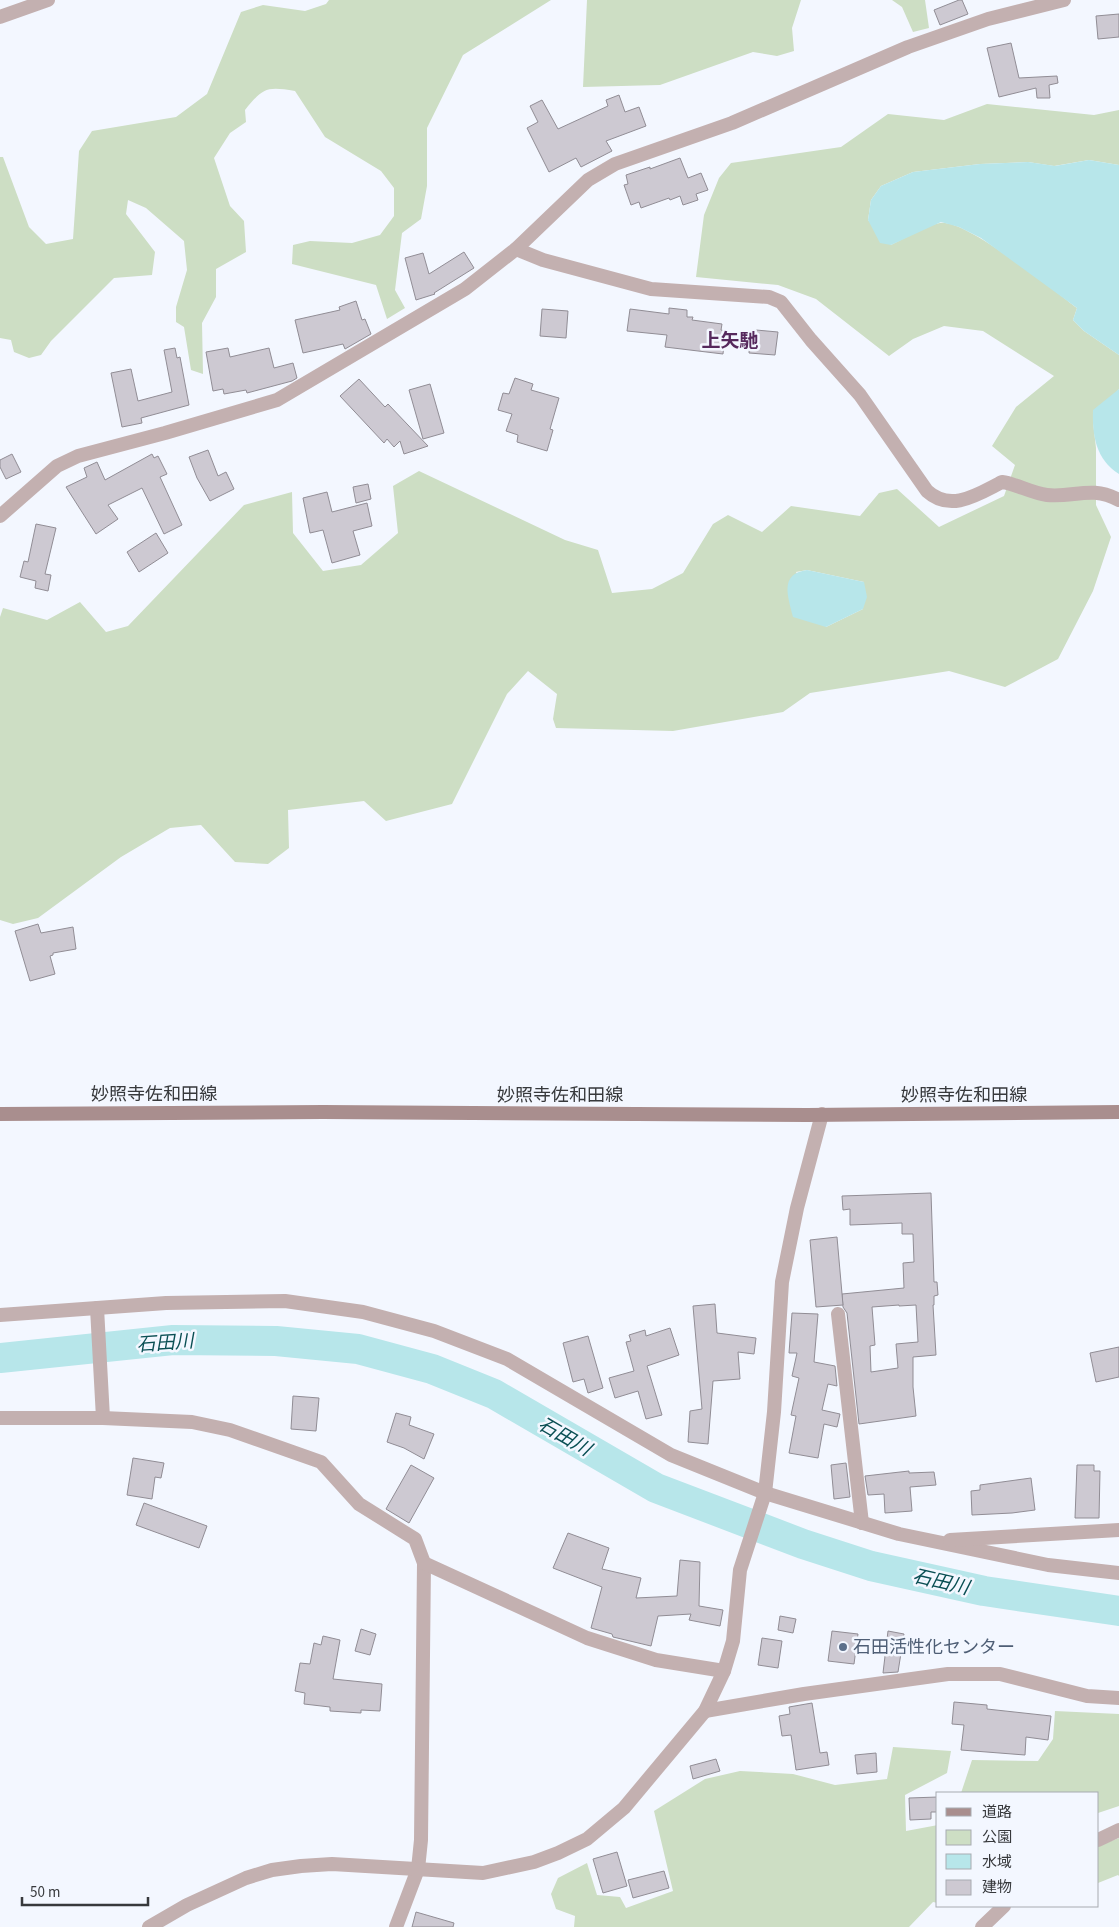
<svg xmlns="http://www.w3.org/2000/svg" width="1119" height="1927" font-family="'Source Sans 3','Noto Sans JP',sans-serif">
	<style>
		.green { fill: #cddec4; fill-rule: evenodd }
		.water { fill: #b7e6ea }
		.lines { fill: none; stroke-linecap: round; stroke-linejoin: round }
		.river { stroke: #b7e6ea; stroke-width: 30 }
		.building { fill: #cdc9d2; stroke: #918d95; fill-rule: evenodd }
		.minor { stroke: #c3b0b0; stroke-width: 14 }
		.tertiary { stroke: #c3b0b0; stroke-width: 14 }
		.secondary { stroke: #a98e8e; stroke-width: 14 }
		.service-dot { fill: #5c6f8a; stroke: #f3f7ff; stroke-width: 2 }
		.labels { text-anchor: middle; stroke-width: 5; stroke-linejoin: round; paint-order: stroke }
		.street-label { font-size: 18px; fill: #37393c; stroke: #f3f7ff }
		.service-label { font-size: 18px; fill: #4e5e75; stroke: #f3f7ff; text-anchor: start }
		.neighbourhood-label { font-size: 19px; font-weight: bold; fill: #56295d; stroke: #f3f7ff }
		.water-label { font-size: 19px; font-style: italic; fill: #0a4f54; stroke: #f3f7ff }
	</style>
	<rect width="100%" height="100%" fill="#f3f7ff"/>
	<g class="green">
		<path d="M329,0h222l-88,55 -36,73v58l-6,33 -19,14 -7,57 10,18 -18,11 -11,-34 -84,-21 1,-19 17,-4 42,2 28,-8 14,-19v-28l-13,-17 -56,-34 -30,-46c-29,-5 -32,-3 -50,19l1,12 -16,11 -16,25 16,48 14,15 2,31 -30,17v28l-14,26 1,51 -12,-4 -7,-43 -8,-5v-15l11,-37 -3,-29 -38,-33 -18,-8 -2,14 29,38 -3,23 -38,3 -63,63 -10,14 -12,3 -15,-6 -3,-12 -11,-2v-181h3l26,70 17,17 27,-5 6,-88 13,-20 84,-14 31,-23 34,-82 22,-7 42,6 21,-7z"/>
		<path d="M587,0h214l-9,28 2,23 -17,5 -24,-4 -93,33 -77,2z"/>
		<path d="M892,0h33l4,28 -16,4 -11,-25z"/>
		<path d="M987,104l107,11 25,-5v55l-30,-5 -35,6 -26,-4 -48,2 -67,8 -32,14 -10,14 -3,20 23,25c12,-6 37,-20 49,-22 25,-5 114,68 137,85l-4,12 11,11 35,24v34l-26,33 3,26v57l15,32 -18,54 -35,68 -53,28 -56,-16 -139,22 -27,19 -110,19 -117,-3 -3,-9 4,-25 -29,-23 -21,23 -55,110 -66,17 -22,-20 -76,9 1,38 -21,16 -33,-2 -34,-37 -31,3 -49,29 -83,61 -25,6 -13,-4v-303l3,-9 44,12 33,-18 26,30 22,-6 116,-121 48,-13 1,41 30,38 38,-6 37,-32 -5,-47 26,-15 146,69 33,10 14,43 40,-4 31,-16 30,-49 15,-9 34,17 29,-26 69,10 19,-23 18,-4 42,38 65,-31 11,-31 -23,-19 24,-39 38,-31 -71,-45 -39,-5 -31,13 -24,17 -73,-57 -38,-14 -82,-8 8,-62 15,-37 12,-15 110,-16 47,-33 56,6zM807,570l57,12 -1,27 -37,18 -30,-55z"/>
		<path d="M1055,1711l64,3v92l-21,7v-20h-137l11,-33 66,1 15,-22z"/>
		<path d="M893,1747l58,4 -4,22 -42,22 1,36 32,-6v78l-5,-1 -24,25h-335l1,-11 -19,-7 -5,-15 7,-16 29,-15 10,32 23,2 6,11 47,-17 -19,-80 51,-32 35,-8 53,3 42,11 52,-6z"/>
		<path d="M1119,1838v38l-1,-1 -20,8v-37z"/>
	</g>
	<g class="water">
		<path d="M1089,160l30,5v190l-35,-24 -11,-11 4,-12 -96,-70 -22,-11 -18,-5 -50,23 -11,-2 -12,-23 3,-20 10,-14 32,-14 67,-8 48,-2 27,4z"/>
		<path d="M1119,389v85c-23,-14 -27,-39 -26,-64z"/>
		<path d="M807,570l57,12 3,15 -4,12 -37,18 -33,-10c-5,-21 -14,-43 14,-47z"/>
	</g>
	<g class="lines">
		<path class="river" d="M0,1358l173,-18 103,1 82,8 74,20 62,25 162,94 147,56 68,22 113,25 135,20"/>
	</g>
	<g class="building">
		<path d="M959,0h3l6,14 -28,11 -6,-15z"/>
		<path d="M1119,14v23l-21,2 -2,-23z"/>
		<path d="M1011,43l8,35 38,-2 1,7 -9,2 1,13h-13l-1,-10 -37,9 -12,-49z"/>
		<path d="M619,95l6,17 14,-5 7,19 -40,15 6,10 -31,16 -5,-9 -27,14 -22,-44 11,-6 -8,-16 12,-6 16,29 50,-23 -2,-6z"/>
		<path d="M680,158l8,20 13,-5 7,17 -12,4 2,6 -15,5 -3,-9 -10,4 -1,-2 -28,10 -2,-6 -8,3 -7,-20 4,-1 -2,-9 24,-8v2z"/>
		<path d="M464,252l10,16 -40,25 1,1 -19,6 -11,-42 18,-5 6,21z"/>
		<path d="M356,301l6,19 3,-1 6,15 -26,15 -2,-5 -40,9 -8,-33 45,-10 -1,-3z"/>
		<path d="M669,308l18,2v7h6l-1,3 30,4 -1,6 4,1 -2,23 -58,-7 2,-12 -40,-4 3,-22 39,5z"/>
		<path d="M542,309l26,2 -2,27 -26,-2z"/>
		<path d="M756,330l22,2 -3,23 -26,-2 1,-14h5z"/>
		<path d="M175,348l2,10 3,-1 9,48 -48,13 1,5 -20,4 -11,-54 20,-4 7,32 34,-9 -8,-42z"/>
		<path d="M228,348l2,9 39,-9 5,20 19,-5 4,15 -5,3 -45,12 -1,-3 -22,4 -1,-5 -10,2 -7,-39z"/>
		<path d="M515,378l18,6 -2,6 28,8 -9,31 3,1 -6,21 -30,-9 1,-7 -12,-4 6,-17 -14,-4 5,-17 6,1z"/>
		<path d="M359,379l26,28 3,-3 40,42 -24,8 -4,-13 -6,6 -7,-8 -3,4 -44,-47z"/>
		<path d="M430,384l14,49 -21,6 -14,-49z"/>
		<path d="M208,450l10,26 8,-4 8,17 -24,12 -13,-23 -8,-21z"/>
		<path d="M12,454l9,18 -15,7 -6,-12v-7z"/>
		<path d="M152,454l2,4 4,-2 9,18 -7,3 22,48 -18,9 -22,-46 -34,17 10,14 -22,15 -30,-47 21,-10 -3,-9 13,-6 8,18z"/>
		<path d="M368,484l3,15 -15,4 -3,-16z"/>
		<path d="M327,492l5,20 35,-9 5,23 -19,5 7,24 -28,8 -9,-33 -13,3 -7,-35z"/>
		<path d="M36,524l20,4 -11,46 6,1 -3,16 -13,-3 1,-7 -16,-4 4,-16 4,1z"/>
		<path d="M156,533l12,20 -29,19 -12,-20z"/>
		<path d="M38,924l3,9 32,-6 3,22 -23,4v2l-3,1 5,18 -25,7 -15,-50z"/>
		<path d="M931,1193l3,89h3l1,13 -4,1v9h-1l3,50 -23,2v30l3,29 -57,8 -12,-111 -4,-6 -1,-13 62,-6 -1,-25 11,-1 -1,-28h-11v-11l-52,2v-16l-7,1 -1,-14zM899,1305v1l17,-1 2,37 -22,2 2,24 -27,4 -1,-26 5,-1 -3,-38z"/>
		<path d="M837,1237l6,68 -27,2 -6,-67z"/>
		<path d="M715,1304l2,29 39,5 -2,16 -16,-2 2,27 -27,2 -5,63 -20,-2 2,-31 12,-2 -9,-103z"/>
		<path d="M792,1313l26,1 -4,48 21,4 2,20 -9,-2 -6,26 18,4 -3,13 -13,-3 -6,34 -29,-5 7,-37 -5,-1 8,-37 -7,-2 5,-23h-8z"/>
		<path d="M670,1328l9,27 -32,11 15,49 -16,4 -8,-28 -23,7 -6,-20 25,-7 -8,-29 5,-1 -2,-6 16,-5 1,6z"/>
		<path d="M588,1336l15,52 -15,5 -4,-14 -11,3 -10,-39z"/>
		<path d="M1119,1347v30l-23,5 -6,-29z"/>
		<path d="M293,1396l26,2 -3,33 -25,-2z"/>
		<path d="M396,1413l15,4 -2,8 25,9 -10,25 -20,-11 -17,-6z"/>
		<path d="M133,1458l31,5 -3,15 -6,-1 -3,22 -25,-4z"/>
		<path d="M846,1463l4,34 -16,2 -3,-34z"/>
		<path d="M411,1465l23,13 -25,45 -23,-14z"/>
		<path d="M1077,1465h17v6h6l-1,47h-24z"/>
		<path d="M909,1471v2l25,-1 2,13 -26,2 2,24 -27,2 -1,-19 -16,1 -3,-19z"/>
		<path d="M1031,1478l4,32 -23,3 -40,2 -1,-24 9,-1v-5z"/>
		<path d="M144,1503l63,23 -8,22 -63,-23z"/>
		<path d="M568,1533l41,15 -7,21 39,9 -5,20 41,-2 3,-36 20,2 -1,44 24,4 -3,16 -31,-6 2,-6 -33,2 -7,30 -38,-9 -1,-3 -21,-6 11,-41 -49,-19z"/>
		<path d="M780,1616l16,3 -3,14 -15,-3z"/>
		<path d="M361,1629l15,5 -6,21 -15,-4z"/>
		<path d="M832,1631l26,3 -4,30 -26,-3z"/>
		<path d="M888,1631l16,3 -6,38 -15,1z"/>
		<path d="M323,1636l17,4 -7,39 49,5 -2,27 -19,-1v3l-31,-2v-4l-26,-3 1,-11 -10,-2 5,-28 10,1 4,-21 7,2z"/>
		<path d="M762,1638l20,3 -4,27 -20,-3z"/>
		<path d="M954,1702l33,3v4l64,7 -3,24 -22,-3 -1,18 -64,-5 3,-25 -12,-1z"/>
		<path d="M812,1703l8,50 7,-1 2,13 -33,5 -5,-35 -9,1 -3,-20 11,-2 -1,-7z"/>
		<path d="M876,1753l1,19 -20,2 -2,-19z"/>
		<path d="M716,1759l4,12 -27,8 -3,-13z"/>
		<path d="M938,1797v15h-7v7l-21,1 -1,-22z"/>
		<path d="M617,1852l10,34 -24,7 -10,-34z"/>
		<path d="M664,1871l5,17 -36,10 -5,-18z"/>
		<path d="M416,1912l38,11 -1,4h-41z"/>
	</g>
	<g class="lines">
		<g class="minor">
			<path d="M0,17l48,-17"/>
			<path d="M516,249l27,11 108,29 118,8 12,5 30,38 49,55 67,96c24,22 51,3 75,-9 15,2 29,11 45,13 27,3 44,-10 72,5"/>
			<path d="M0,516l57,-50 21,-10 87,-23 112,-33 188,-111 51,-40 72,-69 27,-16 117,-41 176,-76 80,-28 76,-19"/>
			<path d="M97,1308l6,110"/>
			<path d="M838,1314l24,209"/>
			<path d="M0,1315l166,-12 119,-2 78,11 71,19 73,28 164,96 94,38 134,41 149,31 71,8"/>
			<path d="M0,1418h103l89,4 38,8 91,32 38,42 56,35 9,24 -3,277 -3,29 -22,58"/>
			<path d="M950,1540l169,-10"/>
			<path d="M424,1563l163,75 69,22 68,11"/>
			<path d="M705,1711l99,-17 144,-20h52l87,22 32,2"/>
			<path d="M1098,1840l21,-10"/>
			<path d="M982,1927l22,-21"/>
		</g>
		<path class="tertiary" d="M149,1927l38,-22 59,-27 26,-8 29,-4 31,-2 151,9 51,-11 24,-9 29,-14 37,-31 81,-97 19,-40 9,-30 7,-71 25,-77 9,-81 8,-130 15,-74 25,-94"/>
		<path class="secondary" d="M0,1114l323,-2 484,3 312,-3"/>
	</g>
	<circle class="service-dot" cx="843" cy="1647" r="5"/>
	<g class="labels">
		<g class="street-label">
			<text x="154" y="1100">妙照寺佐和田線</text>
			<text x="560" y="1101">妙照寺佐和田線</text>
			<text x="964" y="1101">妙照寺佐和田線</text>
		</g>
		<g class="service-label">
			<text x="853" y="1653">石田活性化センター</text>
		</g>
		<g class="neighbourhood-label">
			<text x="730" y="347">上矢馳</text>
		</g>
		<g class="water-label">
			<text transform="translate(165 1342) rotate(-4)" y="7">石田川</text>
			<text transform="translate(565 1436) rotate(30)" y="7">石田川</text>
			<text transform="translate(941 1581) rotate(13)" y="7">石田川</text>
		</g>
	</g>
	<rect x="936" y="1792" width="162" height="115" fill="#f3f7ff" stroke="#a8abb1"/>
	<rect x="946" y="1808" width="25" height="8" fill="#a98e8e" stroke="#a8abb1"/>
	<text x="982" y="1817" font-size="15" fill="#37393c">道路</text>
	<rect x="946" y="1830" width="25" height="15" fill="#cddec4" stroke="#a8abb1"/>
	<text x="982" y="1842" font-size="15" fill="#37393c">公園</text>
	<rect x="946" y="1854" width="25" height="15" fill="#b7e6ea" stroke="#a8abb1"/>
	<text x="982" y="1867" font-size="15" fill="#37393c">水域</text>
	<rect x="946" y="1880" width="25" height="15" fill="#cdc9d2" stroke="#a8abb1"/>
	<text x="982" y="1892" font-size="15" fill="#37393c">建物</text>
	<path d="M22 1897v8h126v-8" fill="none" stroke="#37393c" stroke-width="2.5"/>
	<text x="30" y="1897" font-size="15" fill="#37393c" stroke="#f3f7ff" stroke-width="4" paint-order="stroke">50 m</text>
</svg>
